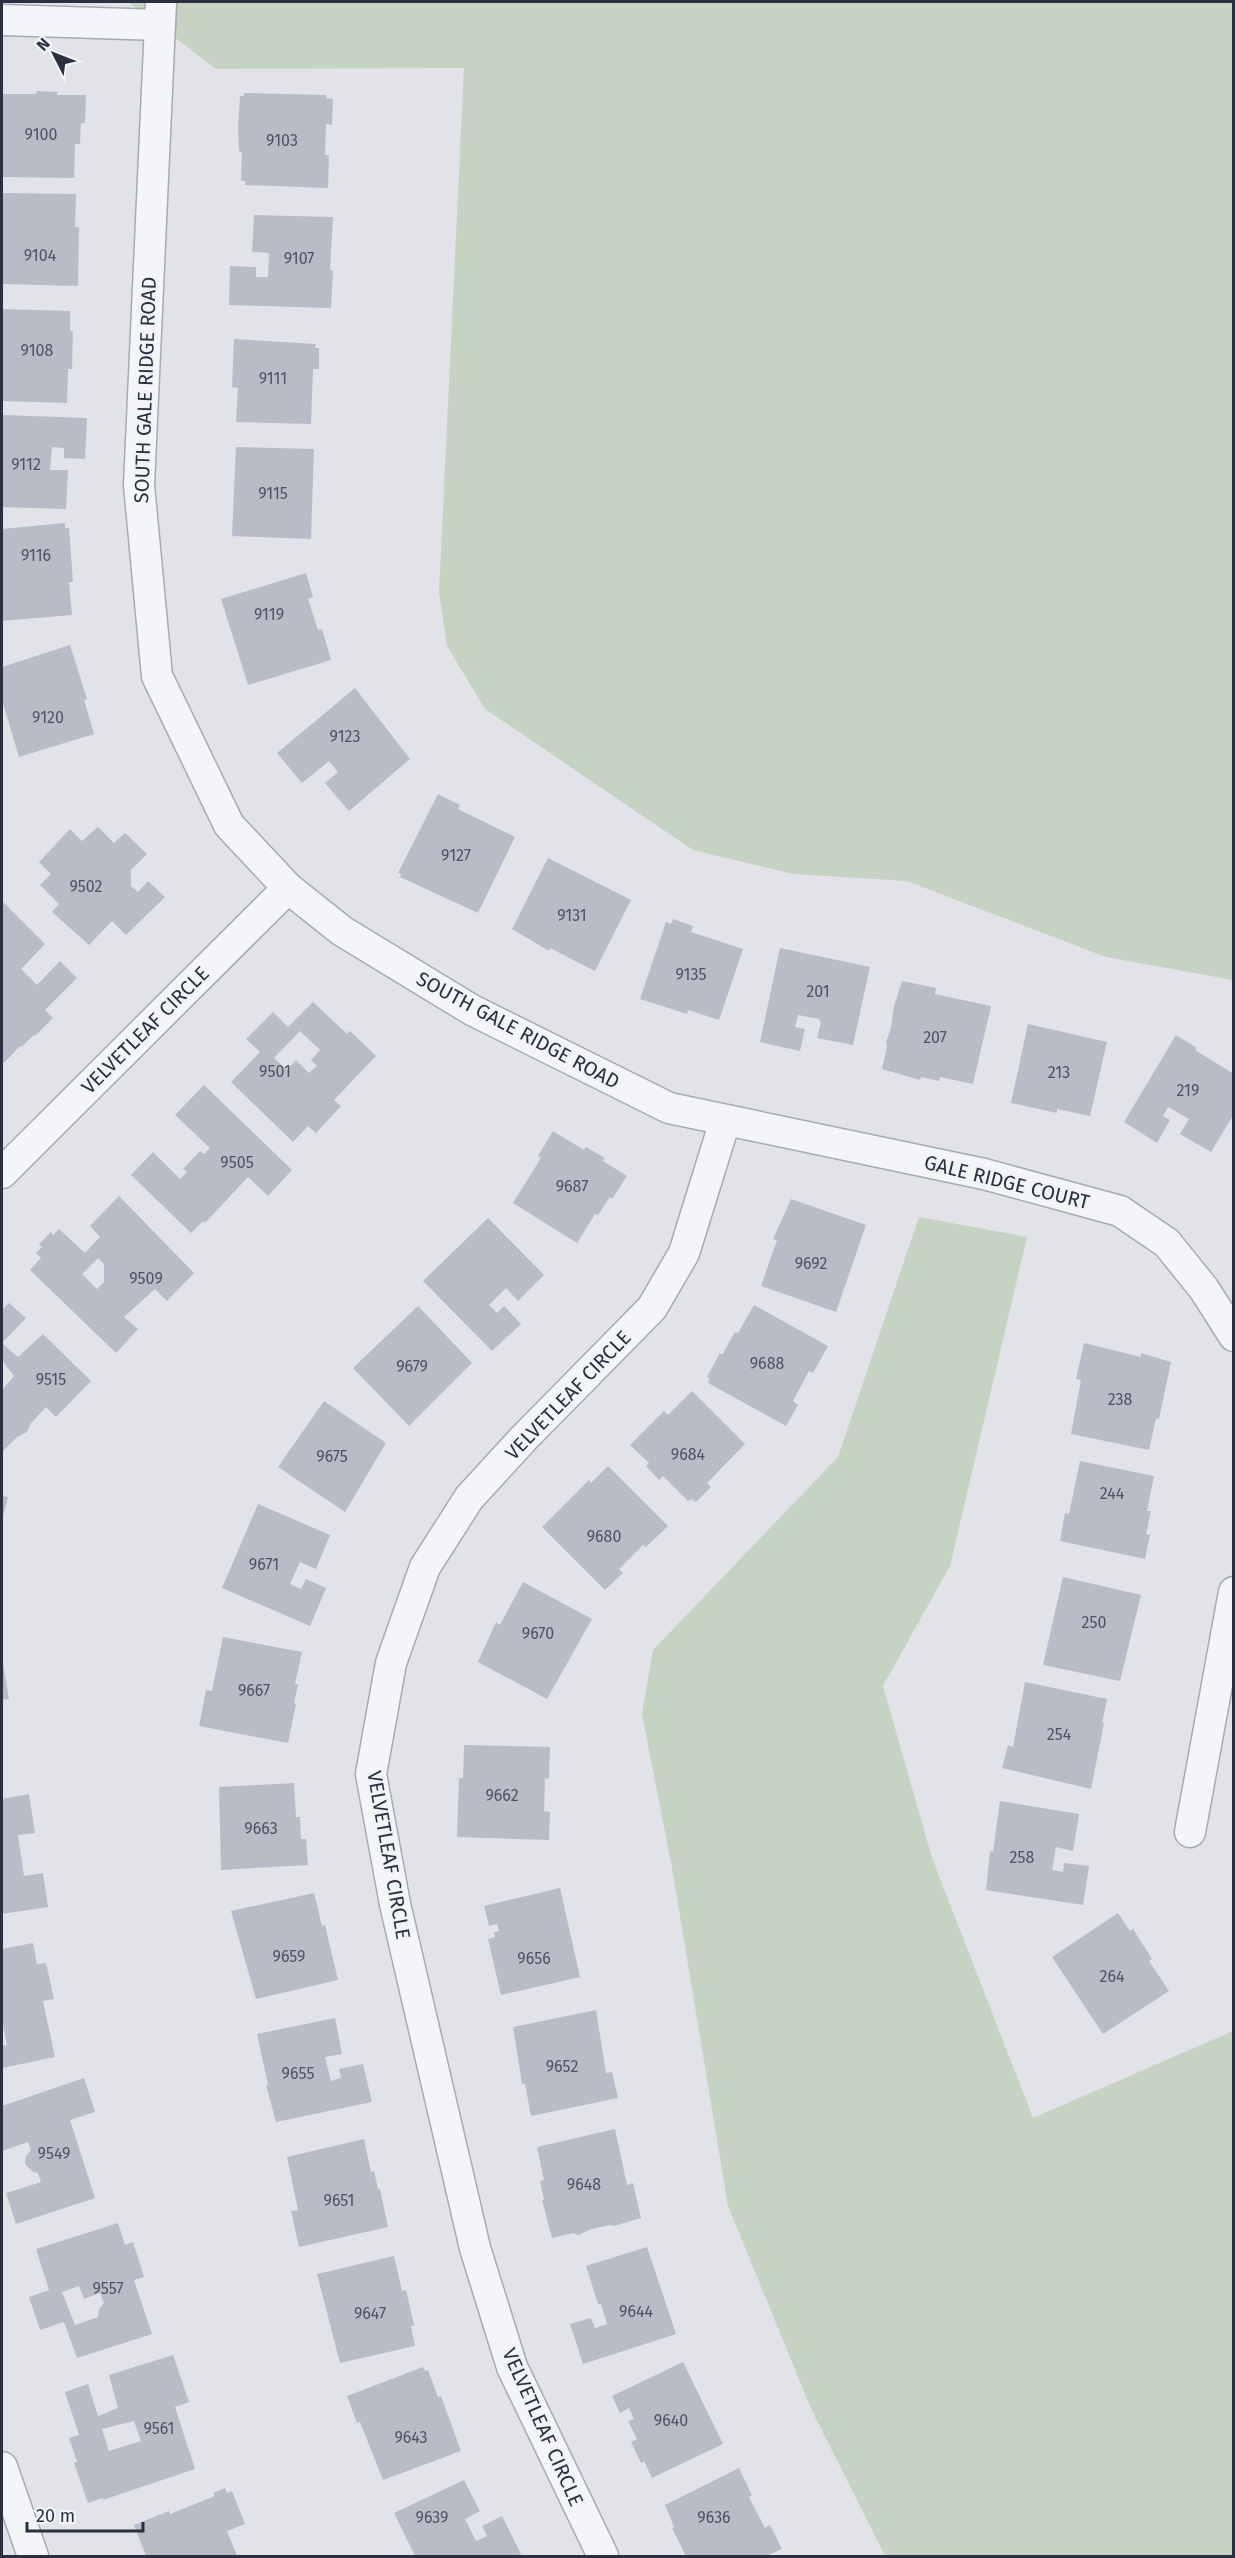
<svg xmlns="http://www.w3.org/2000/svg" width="1235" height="2558" font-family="'Fira Sans',sans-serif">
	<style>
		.green { fill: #c5d3c2 }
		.building { fill: #b8bcc6; fill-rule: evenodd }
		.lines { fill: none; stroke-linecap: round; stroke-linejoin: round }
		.minor-casing { stroke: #a6aab3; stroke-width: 33 }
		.minor { stroke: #f4f5f8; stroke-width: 30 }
		.labels { text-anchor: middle; stroke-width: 5; stroke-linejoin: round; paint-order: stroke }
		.number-label { font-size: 16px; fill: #4e5362 }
		.street-label { font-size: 20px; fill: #2a3040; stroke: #f1f3f7 }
	</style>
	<rect width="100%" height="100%" fill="#e1e3e9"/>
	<g class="green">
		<path d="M128,2h1105v978l-127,-23 -199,-76 -114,-7 -100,-24 -208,-141 -38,-63 -8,-53 25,-525 -248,1z"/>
		<path d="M919,1217l108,20 -77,329 -67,120 49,172 101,260 200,-87v525h-348l-73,-145 -84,-205 -56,-338 -30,-154 11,-64 185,-193z"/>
	</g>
	<g class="building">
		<path d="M37,91l21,1 -1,3h29l-1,28h-4l-1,21h-5l-1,34 -72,-1v-83h34z"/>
		<path d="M244,93l82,2v3l7,1 -1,26 -6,-1 -1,31h4l-1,33 -83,-3v-4h-4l1,-29 -3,-1 -1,-23 2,-32h4z"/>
		<path d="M2,193l74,1 -1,33h4l-1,59 -76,-2z"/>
		<path d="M254,215l79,2 -3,53 3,1 -2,37 -102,-3 1,-39 26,1v10h12l1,-24 -17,-1z"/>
		<path d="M2,309l68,2v20h3l-1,38h-4l-1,34 -65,-2z"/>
		<path d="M234,339l82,5 -1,4h4v21h-6l-2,55 -75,-2 2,-34 -6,-1z"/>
		<path d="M2,415l85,3 -2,41 -21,-1v-10l-12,-1 -2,23h18l-2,39 -64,-2z"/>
		<path d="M236,447l78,2 -3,90 -79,-3z"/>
		<path d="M65,523v5h4l4,54h-4l3,33 -70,6v-92z"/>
		<path d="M306,573l7,24 -5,2 10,31 4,-1 9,31 -83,25 -27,-86z"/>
		<path d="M70,645l17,54 -3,1 10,34 -75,23 -17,-57v-33z"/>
		<path d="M355,688l55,71 -61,52 -24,-28 13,-11 -9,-11 -27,22 -25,-30z"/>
		<path d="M438,794l22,11 -2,4 57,28 -37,76 -78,-36 1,-3 -3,-1z"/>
		<path d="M98,827l16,16 11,-10 22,21 -16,16v16l7,6 10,-11 17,16 -39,38 -14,-14 -23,24 -37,-33 7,-8 -19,-19 11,-11 -12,-12 31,-33 12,12z"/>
		<path d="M548,858l83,42 -36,71 -45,-23 -1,3 -37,-22z"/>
		<path d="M2,901l43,43 -24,25 16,16 23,-24 17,17 -32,32 8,8 -18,18 -1,-1 -13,12 -1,-1 -16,17 -2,-2z"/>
		<path d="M673,919l20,7 -2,6 52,17 -24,71 -31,-10 -1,4 -47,-15 26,-77 5,2z"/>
		<path d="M780,948l90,19 -17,78 -36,-7 4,-16 -2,-3 -21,-4 -3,12 10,2 -5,22 -40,-9z"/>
		<path d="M902,981l34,7 -1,6 56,12 -18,78 -33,-7 -1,4 -18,-4 -1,3 -38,-11 5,-22 -1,-5 5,-14 3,-22z"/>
		<path d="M313,1002l34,32 3,-3 26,25 -42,44 7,6 -25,27 -8,-7 -15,16 -62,-60 29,-30 -14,-13 27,-27 15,15zM300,1031l20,19 -9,10 6,6 -8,7 -13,-13 -9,10 -13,-12z"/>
		<path d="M1028,1024l79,18 -17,74 -33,-7v4l-46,-10z"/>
		<path d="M1176,1035l21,13 -2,2 39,24v40l-23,38 -31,-18 9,-15 -21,-12 -5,9 7,4 -13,23 -33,-21z"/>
		<path d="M204,1085l88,85 -24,26 -20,-19 -43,46 -2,-2 -12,12 -60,-58 22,-23 27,27 7,-7 -4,-3 17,-18 4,3 6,-6 -35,-33z"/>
		<path d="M553,1131l31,19 2,-3 19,11 -2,3 24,15 -15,23 -2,-2 -12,18 -3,-1 -18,29 -64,-40 28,-45 -3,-2z"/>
		<path d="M119,1196l75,77 -27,28 -12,-12 -31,28 14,12 -22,24 -86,-83 11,-12 -5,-5 6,-6 -3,-3 12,-12 2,3 6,-6 26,24 15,-16 -10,-11zM98,1258l6,6v18l-7,7 -15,-15z"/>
		<path d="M791,1199l75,26 -30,87 -75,-26 16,-46 -4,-1z"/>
		<path d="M488,1218l56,57 -26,26 -12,-13 -17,17 8,8 7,-7 17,18 -29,27 -69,-70z"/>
		<path d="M9,1303l17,15 -24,25 16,14 25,-23 48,47 -35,36 -10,-10 -15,16 -4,9 -10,5 -15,15v-62l12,-14 -12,-16v-50z"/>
		<path d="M754,1305l74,41 -15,27 -4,-2 -16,30 5,4 -12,21 -78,-43 2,-4 -3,-2 13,-24 2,2 13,-23 3,1z"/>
		<path d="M418,1306l54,57 -63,63 -56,-58z"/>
		<path d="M1084,1343l57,14v-4l30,9 -12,57 -3,-1 -7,32 -78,-16 10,-54 -5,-1z"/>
		<path d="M692,1391l53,53 -38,39 4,4 -15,15 -5,-3 -3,2 -25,-25 -4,4 -13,-14 3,-3 -19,-18 34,-34 4,4z"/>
		<path d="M324,1401l62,42 -41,69 -67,-45z"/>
		<path d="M1080,1461l74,15 -7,35h4l-5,23 4,1 -5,24 -85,-18 5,-28 4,1z"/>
		<path d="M608,1466l60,60 -22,21 -3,-2 -24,24 4,4 -18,17 -63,-63 47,-47 2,3z"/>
		<path d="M2,1496l6,1 -6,24z"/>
		<path d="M258,1504l72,31 -14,34 -16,-7 -10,22 11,5 5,-10 20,9 -16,38 -88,-38z"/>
		<path d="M1063,1577l78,18 -21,86 -77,-16z"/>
		<path d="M523,1582l69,37 -45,80 -69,-37 18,-40 4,3z"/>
		<path d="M223,1637l79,15 -7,32 3,1 -4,18 2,1 -8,39 -89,-17 7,-36 6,1z"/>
		<path d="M2,1658l7,41 -7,1z"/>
		<path d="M1025,1682l82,17 -5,24h2l-13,66 -89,-21 6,-23 5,2z"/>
		<path d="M464,1745l86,2 -1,32 -4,-1 -1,33 6,1 -1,28 -92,-3 2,-59h4z"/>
		<path d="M294,1783l2,34h4l1,22h5l2,26 -87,5 -2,-83z"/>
		<path d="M29,1794l6,39 -17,2 6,41 19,-3 5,34 -46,7v-115z"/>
		<path d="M1000,1801l79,13 -6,37 -17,-4 -4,23 11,2 1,-9 25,3 -6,39 -97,-15 4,-39 3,1z"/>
		<path d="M560,1888l20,89 -79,18 -13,-56 7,-2 -1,-5 5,-1 -2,-7 -8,2 -5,-20z"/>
		<path d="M314,1893l8,33 3,-1 13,55 -82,19 -25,-88z"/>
		<path d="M1118,1913l12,18 3,-2 19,30 -3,2 20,30 -66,43 -51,-77z"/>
		<path d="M33,1943l4,21 9,-1 8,36 -11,2 12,56 -53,11v-22l5,-1 -5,-26v-70z"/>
		<path d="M596,2010l10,63 6,-1 6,26 -87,18 -6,-32h-3l-9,-57z"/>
		<path d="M335,2018l7,36 -17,3 6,24 10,-3 -2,-9 24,-5 9,38 -96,20 -10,-37h2l-11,-51z"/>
		<path d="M84,2078l11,34 -25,8 25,78 -79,26 -10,-31 35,-11 -3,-9 -5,-1 -8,-8 1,-8 5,-6 -3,-8 -26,9v-45z"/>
		<path d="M615,2129l12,56 6,-2 8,35 -27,8 -4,-1 -18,4 -14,6 -4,-2 -22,5 -10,-38h2l-4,-19 4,-1 -7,-33z"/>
		<path d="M364,2139l7,33 3,-1 4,18h2l8,38 -89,20 -8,-36 7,-1 -11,-53z"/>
		<path d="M118,2223l7,22 8,-3 11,35 -10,3 18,54 -75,24 -13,-36 -24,8 -11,-33 20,-7 -13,-41zM79,2286l5,13 16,-6 4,10 -5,6 -1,8 -23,8 -13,-33z"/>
		<path d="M647,2247l29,87 -93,30 -13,-40 21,-6 4,10 12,-4 -6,-20h-3l-12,-38z"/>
		<path d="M394,2256l8,35 4,-1 8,35 -3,2 4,19 -75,17 -23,-89z"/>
		<path d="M173,2355l16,47 -14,5 20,62 -92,31v-2l-15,5 -14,-40 3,-1 -8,-24 10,-3 -14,-43 23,-8 10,32 20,-8 -9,-33zM134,2421l7,20 -32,10 -7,-22z"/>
		<path d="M683,2362l40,82 -71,34 -8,-17 -3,2 -10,-21 6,-3 -9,-18 6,-2 -5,-11 -9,5 -8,-17z"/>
		<path d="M423,2367l2,4 3,-1 10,27 3,-1 20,55 -78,29 -23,-58 -3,1 -10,-27z"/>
		<path d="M739,2468l13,27 -3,2 16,31 5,-3 12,24 -16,7h-80l-14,-28 2,-1 -9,-22z"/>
		<path d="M464,2480l16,31 -15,8 11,22 11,-5 -5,-10 20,-10 19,38 -6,2h-100l-21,-43z"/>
		<path d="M225,2488l2,5 5,-2 13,33 -18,7 10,25h-91l-12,-31 35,-14 1,3 45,-18 -2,-3z"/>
	</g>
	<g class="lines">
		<g class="minor-casing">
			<g id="minor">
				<path d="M161,2l-22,483 18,191 72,149 59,63 54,43 130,79 197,98 315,66 136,37 47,32 37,46 30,47"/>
				<path d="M2,20l158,5"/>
				<path d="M2,1173l286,-285"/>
				<path d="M1190,1832l44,-240"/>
				<path d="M2,2467l31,89"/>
				<path d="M603,2556l-91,-189 -37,-119 -80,-344 -24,-130 20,-111 34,-96 44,-69 55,-60 128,-130 32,-55 41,-132"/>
			</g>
		</g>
		<use href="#minor" class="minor"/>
	</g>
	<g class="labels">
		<g class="number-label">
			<text x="41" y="140">9100</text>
			<text x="282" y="146">9103</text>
			<text x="40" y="261">9104</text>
			<text x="299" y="264">9107</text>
			<text x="37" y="356">9108</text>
			<text x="273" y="384">9111</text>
			<text x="26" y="470">9112</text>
			<text x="273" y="499">9115</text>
			<text x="36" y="561">9116</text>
			<text x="269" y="620">9119</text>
			<text x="48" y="723">9120</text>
			<text x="345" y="742">9123</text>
			<text x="456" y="861">9127</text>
			<text x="86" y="892">9502</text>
			<text x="572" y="921">9131</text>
			<text x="691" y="980">9135</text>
			<text x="818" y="997">201</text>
			<text x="935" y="1043">207</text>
			<text x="275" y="1077">9501</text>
			<text x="1059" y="1078">213</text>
			<text x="1188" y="1096">219</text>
			<text x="237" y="1168">9505</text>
			<text x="572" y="1192">9687</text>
			<text x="811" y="1269">9692</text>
			<text x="146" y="1284">9509</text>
			<text x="767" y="1369">9688</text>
			<text x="412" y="1372">9679</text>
			<text x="51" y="1385">9515</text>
			<text x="1120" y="1405">238</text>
			<text x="688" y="1460">9684</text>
			<text x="332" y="1462">9675</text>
			<text x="1112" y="1499">244</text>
			<text x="604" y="1542">9680</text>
			<text x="264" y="1570">9671</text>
			<text x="1094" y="1628">250</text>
			<text x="538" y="1639">9670</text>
			<text x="254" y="1696">9667</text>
			<text x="1059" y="1740">254</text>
			<text x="502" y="1801">9662</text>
			<text x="261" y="1834">9663</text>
			<text x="1022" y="1863">258</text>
			<text x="289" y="1962">9659</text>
			<text x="534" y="1964">9656</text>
			<text x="1112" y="1982">264</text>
			<text x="562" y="2072">9652</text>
			<text x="298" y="2079">9655</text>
			<text x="54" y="2159">9549</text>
			<text x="584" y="2190">9648</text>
			<text x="339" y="2206">9651</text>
			<text x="108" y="2294">9557</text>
			<text x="636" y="2317">9644</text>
			<text x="370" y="2319">9647</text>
			<text x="671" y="2426">9640</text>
			<text x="159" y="2434">9561</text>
			<text x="411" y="2443">9643</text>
			<text x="432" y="2523">9639</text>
			<text x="714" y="2523">9636</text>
		</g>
		<g class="street-label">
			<text transform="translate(145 390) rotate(-88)" y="7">SOUTH GALE RIDGE ROAD</text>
			<text transform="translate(145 1030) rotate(-45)" y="7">VELVETLEAF CIRCLE</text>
			<text transform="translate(518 1030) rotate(28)" y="7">SOUTH GALE RIDGE ROAD</text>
			<text transform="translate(1007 1182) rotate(14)" y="7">GALE RIDGE COURT</text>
			<text transform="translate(568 1395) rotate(-46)" y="7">VELVETLEAF CIRCLE</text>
			<text transform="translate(389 1855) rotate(80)" y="7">VELVETLEAF CIRCLE</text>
			<text transform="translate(543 2427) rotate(66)" y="7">VELVETLEAF CIRCLE</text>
		</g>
	</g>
	<rect width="1235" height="2558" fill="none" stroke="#2a3040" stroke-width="6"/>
	<g transform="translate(54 54) rotate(312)" stroke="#f1f3f7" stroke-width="4.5" paint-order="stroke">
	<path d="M0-4.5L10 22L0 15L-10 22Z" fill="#2a3040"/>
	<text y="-9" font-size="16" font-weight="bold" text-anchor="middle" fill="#2a3040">N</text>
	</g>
	<path d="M27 2522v9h116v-9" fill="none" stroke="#2a3040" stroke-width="3"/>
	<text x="36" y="2522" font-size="18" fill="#2a3040" stroke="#f1f3f7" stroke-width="4.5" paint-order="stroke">20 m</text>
</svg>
